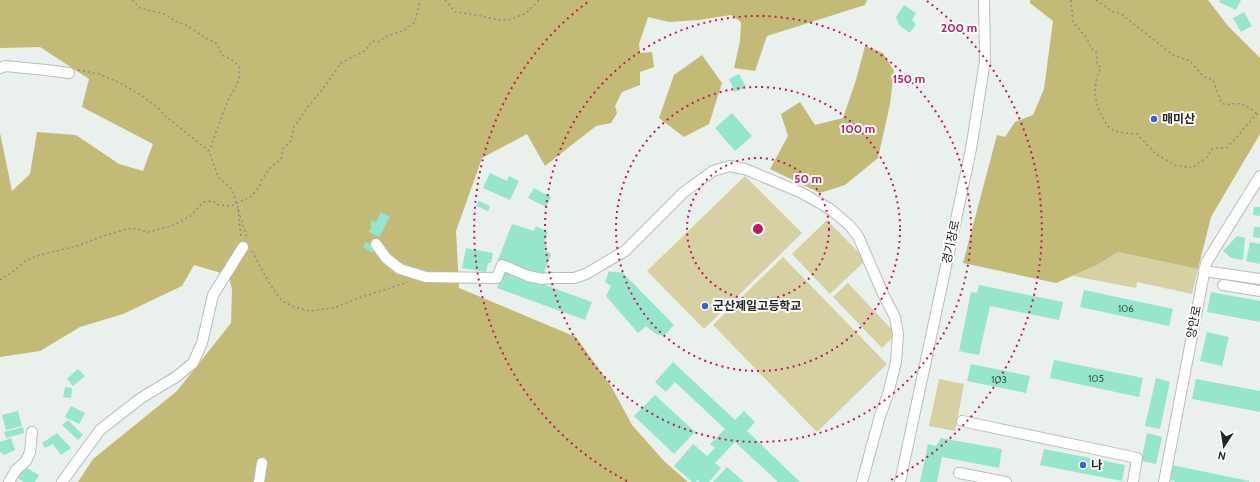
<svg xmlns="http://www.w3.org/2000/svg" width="1260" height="482" font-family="Cabin,'Noto Sans KR',sans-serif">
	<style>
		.green { fill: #d6d0a3 }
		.forest { fill: #c3ba77 }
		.building { fill: #95e6cc }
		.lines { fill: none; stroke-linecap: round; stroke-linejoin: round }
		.minor-casing { stroke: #b8beb9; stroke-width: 12 }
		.path { stroke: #8b8f8b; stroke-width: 1.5; stroke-dasharray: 2 3; stroke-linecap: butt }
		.minor { stroke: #fff; stroke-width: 10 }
		.ring { fill: none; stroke: #c2185b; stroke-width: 2; stroke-dasharray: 2 4 }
		.poi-dot { fill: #3863d3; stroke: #fff; stroke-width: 1.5 }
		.labels { text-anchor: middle; stroke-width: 4; stroke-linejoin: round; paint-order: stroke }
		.number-label { font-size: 10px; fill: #40564e }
		.poi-label { font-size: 12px; font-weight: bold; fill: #242624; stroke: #fff; text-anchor: start }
		.street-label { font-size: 12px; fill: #242624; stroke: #fff }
		.centre { fill: #c2185b; stroke: #fff; stroke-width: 2 }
		.ring-label { font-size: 12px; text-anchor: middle; font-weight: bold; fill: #c2185b; stroke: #fff; stroke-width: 4; stroke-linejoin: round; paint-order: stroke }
	</style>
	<rect width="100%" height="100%" fill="#eaf0eb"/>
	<g class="green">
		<path d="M745,176l57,57 -98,96 -57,-58z"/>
		<path d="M827,220l39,40 -36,34 -38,-40z"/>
		<path d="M1118,252l80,17 -6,25 -55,-12 -1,6 -63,-12 24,-11z"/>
		<path d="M783,257l104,107 -70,68 -104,-107z"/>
		<path d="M848,283l48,51 -14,14 -49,-51z"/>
		<path d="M939,379l25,5 -9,47 -26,-5z"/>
	</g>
	<g class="forest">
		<path d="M0,0h867l-2,5 -98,31 -12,35 -21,-3 6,-27 1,-19 -10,-7 -32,5 -30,2 -21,-5 -9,27 1,9 12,-1 2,15 -14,5v13l-18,7 -7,14 2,7 -6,10 -15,3 -51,40 -18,-32 -45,24 -26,73 3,57 117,49 35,49 21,39 32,36 24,21h-610l15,-23 84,-68 54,-68 1,-34 -4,-14 -34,-10 -12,21 -59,28 -43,13 -40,24 -40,6v-224l12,58 18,-17 7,-42 39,3 43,29 24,7 10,-27 -71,-37 7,-28 -49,-32 -40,1z"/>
		<path d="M1030,0h178l20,26 32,32v76l-49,83 -13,52 -80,-17 -21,13 -41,18 -93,-20 34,-128 8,2 10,-15 18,-7 11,-26 9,-68 -23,-18z"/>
		<path d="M865,46l18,7 11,18 -4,33 -12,54 -33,27 -25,8 -50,-24 18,-33 -7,-22 19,-12 15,23 28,-7 13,-38z"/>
		<path d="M702,55l20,28 -13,41 -25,13 -25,-19 15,-43z"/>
	</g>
	<g class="building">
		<path d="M1220,0h21l-5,10 -17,-8z"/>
		<path d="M904,5l12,8 -4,7 4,4 -6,9 -11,-8 -3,-8z"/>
		<path d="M1244,12l8,14 -11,6 -8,-14z"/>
		<path d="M739,74l7,13 -11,5 -6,-13z"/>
		<path d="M732,113l20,23 -17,15 -20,-23z"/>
		<path d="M490,173l17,8 2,-5 10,5 -9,19 -27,-12z"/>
		<path d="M534,188l17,9 -5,10 -18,-9z"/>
		<path d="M479,201l11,5 -2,5 -12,-5z"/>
		<path d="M1254,207h6v9l-7,-1z"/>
		<path d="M381,212l9,5 -11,20 -10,-5 3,-6 -2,-1 2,-5 4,2z"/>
		<path d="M512,224l22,7 2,-5 12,6 -4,11 3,2 -2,5 6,4 -7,19 -7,2 -39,-15z"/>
		<path d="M1254,227h6v11l-7,-1z"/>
		<path d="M1237,236l8,2 -2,22 -12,-2 -8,-7z"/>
		<path d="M366,242l9,6 -2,5 -10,-6z"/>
		<path d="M1250,242l10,2v20l-14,-3z"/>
		<path d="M466,248l27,5 -2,10h-3l-2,9 -24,-4z"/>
		<path d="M504,270l88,32 -7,18 -88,-32z"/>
		<path d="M609,271l14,2 51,52 -10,11 -8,-2 -10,-8 -8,7 -32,-37 5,-10 -6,-4z"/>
		<path d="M979,285l84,17 -4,18 -69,-14 -11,49 -20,-4 12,-59 6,1z"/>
		<path d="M1084,290l89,19 -4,17 -89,-19z"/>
		<path d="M1211,292l49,9v21l-53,-10z"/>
		<path d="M1207,332l22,5 -7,29 -22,-5z"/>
		<path d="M1054,360l89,18 -4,19 -89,-19z"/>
		<path d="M673,362l62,58 9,-9 11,11 -8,9 53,51h-22l-43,-40 -20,21 6,5 -12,14h-9l-3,-2 -1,2h-4l-18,-16 19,-22 14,12 8,-8 -5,-4 15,-15 -50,-47 -9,10 -11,-10z"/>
		<path d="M971,364l59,12 -4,17 -59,-12z"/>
		<path d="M78,369l7,7 -12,10 -6,-7z"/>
		<path d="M1156,378l14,4 -10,47 -15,-3z"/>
		<path d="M1196,379l64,12v21l-68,-13z"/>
		<path d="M65,387l7,1 -1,10 -8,-1z"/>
		<path d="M655,395l40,37 -21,22 -40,-38z"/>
		<path d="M71,406l14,7 -6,11 -14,-7z"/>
		<path d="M18,411l4,15 -16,4 -4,-15z"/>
		<path d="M68,420l15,15 -5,5 -16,-15z"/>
		<path d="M23,427l1,6 -18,5 -2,-6z"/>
		<path d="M57,433l14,15 -10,7 -8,-11 -8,4 -3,-5z"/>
		<path d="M1147,433l15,4 -6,27 -15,-3z"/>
		<path d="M11,438l4,12 -11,5 -3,-3 -1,1v-11z"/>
		<path d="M941,438l61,11 -3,19 -57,-11 -5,25h-17l8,-38 8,2z"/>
		<path d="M1044,449l81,16 -3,16 -82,-16z"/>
		<path d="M1172,465l77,16v1h-74v-1l-6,-1z"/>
		<path d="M23,466l16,9 -4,7h-11l-8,-5z"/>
		<path d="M727,467l17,15h-31z"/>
	</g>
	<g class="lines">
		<g class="minor-casing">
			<g id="minor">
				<path d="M0,68l5,-2 41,4 23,3"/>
				<path d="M376,244l10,14 14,11 26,8 71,1 5,-13 26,11 14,3 8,-1h24l12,-4 39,-23 59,-59 29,-21 17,-5 15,3 57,24 28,16 19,16 9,11 26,60 11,21 3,17 -2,28 -8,32 -8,22 -18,66"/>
				<path d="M1204,271l56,8"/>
				<path d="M1223,285l37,6"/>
				<path d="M962,421l175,37 -4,24"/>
				<path d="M959,473l47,9"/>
				<path d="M9,482l7,-12 10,-9 4,-9 2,-20"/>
				<path d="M62,482l38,-52 41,-32 35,-21 17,-14 9,-20 11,-48 30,-48"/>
				<path d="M259,482l3,-19"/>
				<path d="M900,482l71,-333 14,-88 -1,-61"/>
				<path d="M1164,482l42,-219 54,-87"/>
			</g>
		</g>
		<g class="path">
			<path d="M132,0l8,8 25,6 10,7 13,5 14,10 15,8 5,11 10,5 7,6c2,18 -4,20 -11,34l-19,51"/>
			<path d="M445,0l10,12 22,3 22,5h9l17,-6 14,-14"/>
			<path d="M1071,0l2,22 14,16 4,10 5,4 1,12 4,4c-9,17 -7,34 2,50 2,3 4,8 7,10 8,6 18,5 27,6l19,20 19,11 17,3 15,-11 6,-9h13c12,-11 20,-23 31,-34l3,-1"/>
			<path d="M1096,0l17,12 7,1 53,42 17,6 13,15 10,4 8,22 4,3c17,-3 18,-2 32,9"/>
			<path d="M78,70l21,4 21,9 21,12 15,11 12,12 41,33 9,26 12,10 3,5 14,46"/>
			<path d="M238,209l3,28"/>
			<path d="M252,251l16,30 13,19 13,7 16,4 24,-3 22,-9 52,-17"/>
			<path d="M0,280l14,-9 10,-9 12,-6 41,-10 26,-10 28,-8 18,4 25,-7 17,-9 8,-10 5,-4 9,-1 5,4 13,1 21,-10 8,-11 2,-6 9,-12 10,-8 2,-10 8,-8 3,-14 13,-19 18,-22 16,-23 25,-13 6,-9 6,1 9,-6 16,-5 12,-9 5,-22"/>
		</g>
		<use href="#minor" class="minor"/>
	</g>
	<g class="ring">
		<circle cx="758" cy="229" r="71"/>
		<circle cx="758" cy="229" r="142"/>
		<circle cx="758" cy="229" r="213"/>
		<path d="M627 481A284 284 0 0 1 589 1M927 1A284 284 0 0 1 889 481"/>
	</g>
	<g class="poi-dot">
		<circle cx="1154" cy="119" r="4"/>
		<circle cx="705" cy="306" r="4"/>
		<circle cx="1083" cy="465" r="4"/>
	</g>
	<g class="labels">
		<g class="number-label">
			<text x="1126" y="312">106</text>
			<text x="1096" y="382">105</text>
			<text x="999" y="383">103</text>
		</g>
		<g class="poi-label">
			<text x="1162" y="123">매미산</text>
			<text x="713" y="310">군산제일고등학교</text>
			<text x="1091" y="469">나</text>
		</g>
		<g class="street-label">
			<text transform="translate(951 242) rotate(-78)" y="4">경기장로</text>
			<text transform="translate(1194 322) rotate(-79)" y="4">양안로</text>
		</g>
	</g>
	<circle cx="758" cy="229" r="6" class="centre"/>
	<g class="ring-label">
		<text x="959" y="32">200 m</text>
		<text x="909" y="83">150 m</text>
		<text x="858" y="133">100 m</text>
		<text x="808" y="183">50 m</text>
	</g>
	<g transform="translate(1224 446) rotate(192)" stroke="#ffffff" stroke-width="3" paint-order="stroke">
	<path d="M0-3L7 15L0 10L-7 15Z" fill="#242624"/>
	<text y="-6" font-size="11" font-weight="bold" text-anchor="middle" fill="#242624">N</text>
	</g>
</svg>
